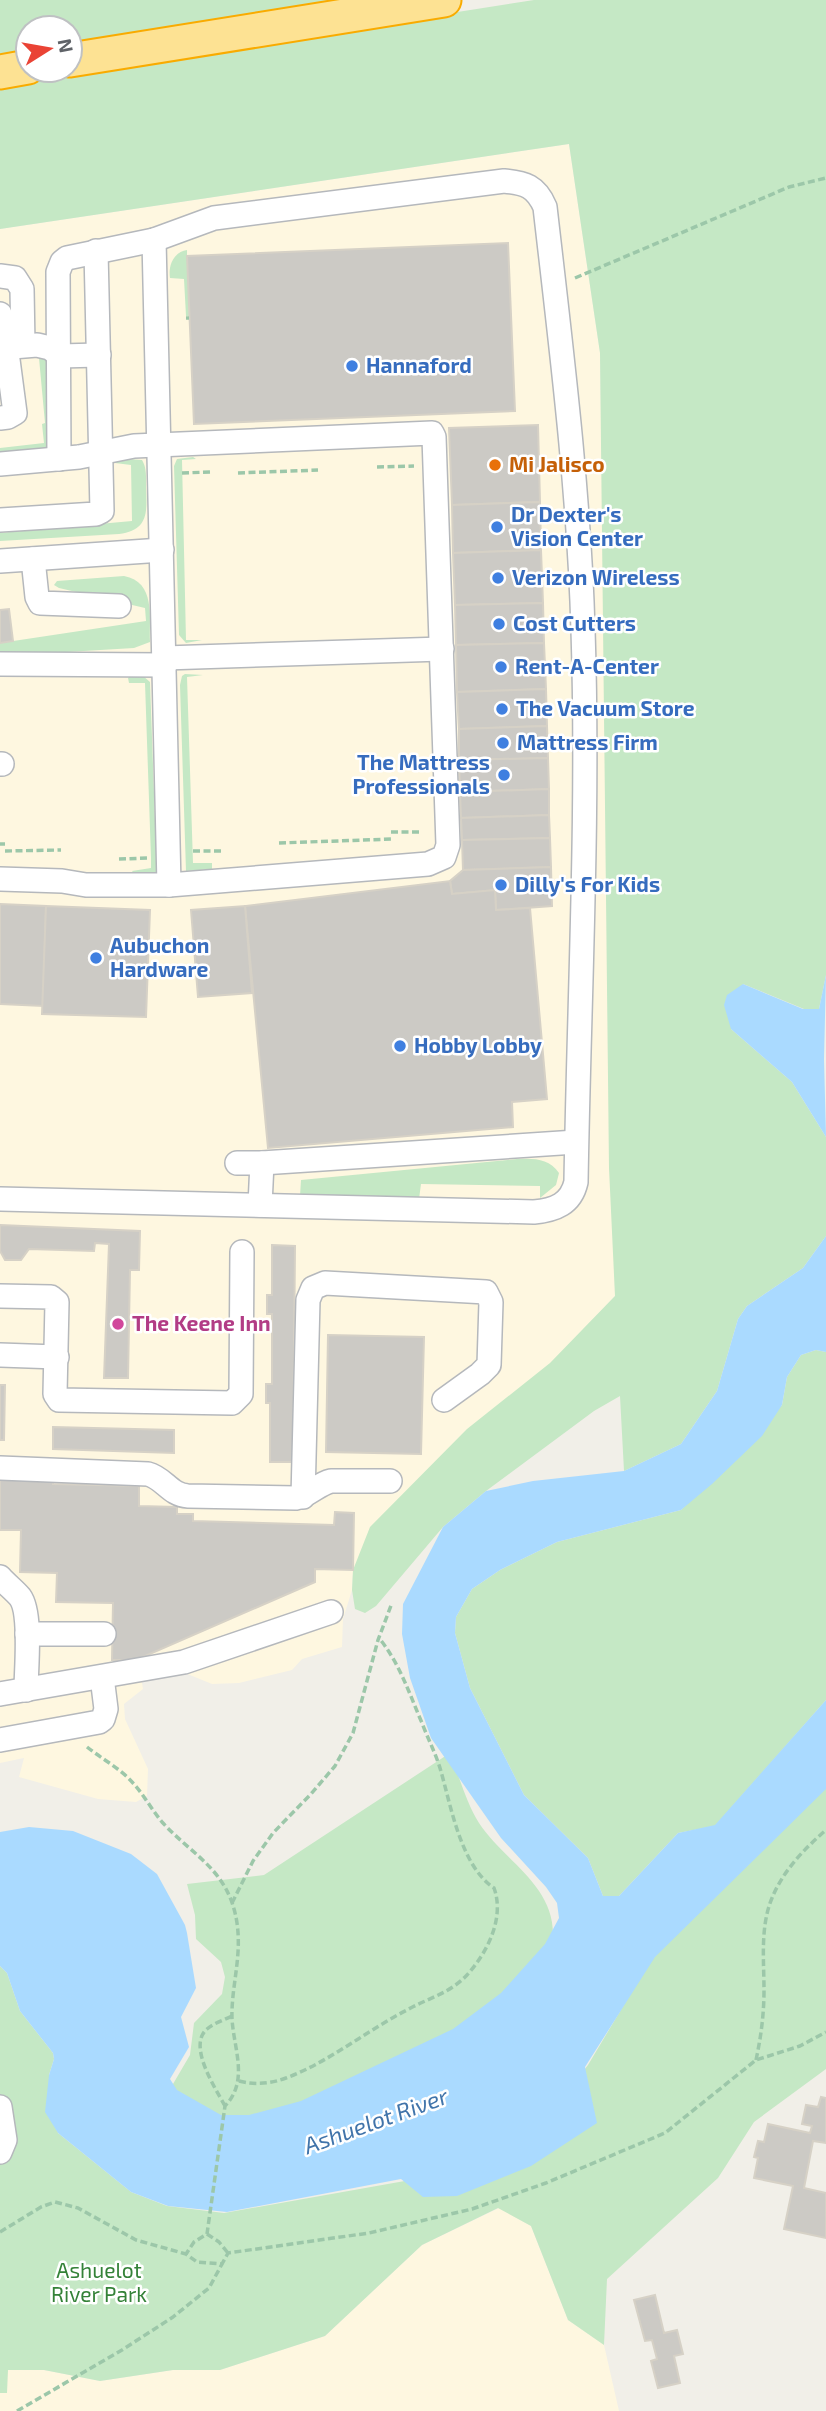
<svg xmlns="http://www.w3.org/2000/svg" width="826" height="2411" font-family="'Exo 2',sans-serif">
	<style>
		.commercial { fill: #fef7e0 }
		.green { fill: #c5e8c5 }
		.water { fill: #aadaff }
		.building { fill: #cccac5; stroke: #d6d1c6; stroke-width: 2 }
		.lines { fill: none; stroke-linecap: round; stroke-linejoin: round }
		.minor-casing { stroke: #b5b8bc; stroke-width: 26 }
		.highway-casing { stroke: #f9ab00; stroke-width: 37 }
		.path { stroke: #9cc7a9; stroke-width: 3.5; stroke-dasharray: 7 3.5; stroke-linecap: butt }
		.minor { stroke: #fff; stroke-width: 23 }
		.highway { stroke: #fde293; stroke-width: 33 }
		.shop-dot { fill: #3f7fe0; stroke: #fff; stroke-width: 2.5 }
		.food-dot { fill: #e8710a; stroke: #fff; stroke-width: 2.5 }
		.hotel-dot { fill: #d1479c; stroke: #fff; stroke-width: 2.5 }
		.labels { text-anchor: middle; stroke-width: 5; stroke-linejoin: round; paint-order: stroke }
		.shop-label { font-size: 21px; font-weight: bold; fill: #366cbe; stroke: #fff; text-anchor: start }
		.food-label { font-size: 21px; font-weight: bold; fill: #c56008; stroke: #fff; text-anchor: start }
		.hotel-label { font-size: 21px; font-weight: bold; fill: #b23c85; stroke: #fff; text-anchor: start }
		.park-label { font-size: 21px; fill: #348238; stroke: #fff }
		.water-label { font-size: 23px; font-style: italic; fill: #4174aa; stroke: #fff }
	</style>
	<rect width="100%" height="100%" fill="#f1efe8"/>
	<g class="commercial">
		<path d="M569,144l31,209 15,943 -262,274 -1,20 -9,29 -1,28 -40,12 -10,11 -53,13 -27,1 -27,-11 -44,4 2,12 -19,15 1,15 23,50 -1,27 -11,6 -38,-3 -79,-22 5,-19 -24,5v-1534z"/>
		<path d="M499,2208l32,18 37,94 36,25 15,66h-619v-18h7v-23h37l56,11 73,-11h47l105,-34 97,-91z"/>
	</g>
	<g class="green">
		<path d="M0,0h373l-303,47v-19h-42v26l-28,4z"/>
		<path d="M534,0h292v975l-7,34h-15l-61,-25 -12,45 61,53 34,55v99l-23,32 -56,38 -9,13 -21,72 -36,53 -57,27 -4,-75 -26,15 -108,80 -43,36 -67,79 -11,7 -10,-4 -3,-19 1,-20 17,-43 97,-98 83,-66 65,-67 -6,-128 -9,-815 -31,-209 -569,85v-145z"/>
		<path d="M187,250v6l2,60h-3l-2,-37 -14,-1c-2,-13 4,-26 17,-28z"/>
		<path d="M42,354l8,4v90l-50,5v-5l44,-5 -2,-19 3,-1 -6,-65z"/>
		<path d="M193,457l3,2 -14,1 4,180h16l-16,3 -7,-8 -5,-169 3,-7z"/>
		<path d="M128,459l14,1c5,8 4,18 4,27 1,25 3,43 -27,47l-119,7v-8l132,-12 -1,-56 -16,-2 1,-3z"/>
		<path d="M124,576c32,6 25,41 26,66l-16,6 -134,8v-13l146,-22 -1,-13 -86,-20 -5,-3 3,-4z"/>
		<path d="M185,674l18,1 -16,2 6,186h19v6l-26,2 -6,-186 2,-9z"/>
		<path d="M130,676h13l7,6 7,194 -22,-1 -3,-4 19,-3v-10l-6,-175h-16l-1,-5z"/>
		<path d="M517,1159c16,-1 32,-1 42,14l-3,12 -16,13v-12l-119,-2 -2,15 -119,-3 1,-16z"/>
		<path d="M816,1350l10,2v348l-111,126 -37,7 -59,63h-16l-15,-38 -64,-63 -54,-107 -15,-55 1,-16 16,-28 28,-19 57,-28 124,-32 101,-105 5,-28 14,-22z"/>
		<path d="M450,1753c9,23 16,49 29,70 25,38 76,62 74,114 0,13 -21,49 -27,64l-290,133 -65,-42 2,-8 17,-29 4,-32 28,-29 3,-17 -4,-15 -25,-23 -1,-24 -8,-31 77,-9z"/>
		<path d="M826,1768v301l-72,53 -36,56 -111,101 -3,66 -36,-25 -37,-94 -33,-18 -76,37 -97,91 -105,34h-47l-73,11 -56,-11h-36l-1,23h-7v-427l7,7 13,38 33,42 1,6 -5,16 9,58 73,59 36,14 57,7 192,-34 122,-50 50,-64 68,-114z"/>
	</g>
	<g class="water">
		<path d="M826,975l-2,84 2,78 -34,-55 -61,-53 -7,-24 3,-10 16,-11 60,25h16z"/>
		<path d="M826,1236v116l-10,-2 -15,5 -14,22 -5,28 -20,31 -50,48 -31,26 -124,32 -57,28 -28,19 -16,28 -1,16 15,55 54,107 64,63 15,38h16l59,-63 37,-8 111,-125v89l-171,168 -70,110 12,56 -66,43 -74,30 -34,1 -22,-18 -174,33 -59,-6 -37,-14 -73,-59 -13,-21 4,-37 5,-16 -1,-6 -33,-42 -13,-38 -7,-7v-134l29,-5 44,4 58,23 26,20 28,51 2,8 9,55 -15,29 8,30 -19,32 7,11 44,25h28l52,-14 152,-72 48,-36 44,-49 14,-26 -2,-15 -11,-16 -45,-49 -70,-100 -21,-60 -8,-44 1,-30 40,-77 43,-36 47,-10 91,-10 57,-27 36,-53 21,-72 9,-13 56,-38z"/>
	</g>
	<g class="building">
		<path d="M508,243l7,168 -321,13 -7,-168z"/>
		<path d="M538,425l2,77 -88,3 -3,-77z"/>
		<path d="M540,502l1,48 -88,3 -1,-48z"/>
		<path d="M541,550l2,53 -88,2 -2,-52z"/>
		<path d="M543,603l1,40 -88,2 -1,-40z"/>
		<path d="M9,609l4,32 -13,2v-33z"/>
		<path d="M544,643l2,46 -89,3 -1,-47z"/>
		<path d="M546,689l1,37 -88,3 -2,-37z"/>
		<path d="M547,726l1,32 -89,2v-31z"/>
		<path d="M548,758l1,31 -89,3 -1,-32z"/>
		<path d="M549,789v26l-88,3 -1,-26z"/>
		<path d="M549,815l1,23 -88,2 -1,-22z"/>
		<path d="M550,838l1,29 -88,3 -1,-30z"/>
		<path d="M551,867l1,39 -56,4 -1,-20 -43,4 -2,-13 13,-11z"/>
		<path d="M450,881l2,13 43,-4 1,20 34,-2 17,191 -35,3 1,25 -245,21 -23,-242z"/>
		<path d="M0,904l46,2 -3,100 -43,-2z"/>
		<path d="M46,906l104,4 -4,107 -104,-3z"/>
		<path d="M245,906l7,87 -54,4 -7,-87z"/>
		<path d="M0,1225l140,6 -1,39h-9l-2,108h-24l5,-134 -14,-1 -1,8 -65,-2 -8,11h-16l-5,-9z"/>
		<path d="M272,1245l23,1 -2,216h-23v-59h-4v-19h6v-70h-5v-19h5z"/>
		<path d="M328,1335l96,2 -3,117 -95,-2z"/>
		<path d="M0,1385h5l-1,55h-4z"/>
		<path d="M53,1427l121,3v23l-121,-4z"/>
		<path d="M0,1478l53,1v5l86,2v20l38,1v7h16v7l141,4 1,-13 19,1 -1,57 -38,-1v13l-179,78h-24l1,-57 -57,-1 1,-29 -37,-1 1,-42h-21z"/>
		<path d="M821,2097l5,1v45l-13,-2 -9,47 22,5v45l-42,-9 9,-43 -39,-8 4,-20 -4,-1 4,-16 6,1 4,-18 42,9 2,-7 -10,-2 4,-19 12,2z"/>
		<path d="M655,2295l9,38 13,-3 6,24 -9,2 6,27 -22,5 -7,-27 6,-2 -5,-19 -7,1 -11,-41z"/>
	</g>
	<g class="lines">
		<g class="minor-casing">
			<g id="minor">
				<path d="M154,240l15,645"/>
				<path d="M0,276l15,2 7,11 1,56"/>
				<path d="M0,314l3,8 12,91 -7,4 -8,1"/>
				<path d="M0,348l37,-3 13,3 10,8 39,-1"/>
				<path d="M0,464l79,-7 55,-11 298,-13 2,4 14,408 -4,12 -16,7 -259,21h-83l-24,-4 -62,-2"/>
				<path d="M0,520l96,-6 6,-3 -6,-260"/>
				<path d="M33,559l4,38 3,6 79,3"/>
				<path d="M0,561l162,-11"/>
				<path d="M165,658l277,-9"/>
				<path d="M0,664l165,1"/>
				<path d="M0,764h2"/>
				<path d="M237,1163h25l-2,42"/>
				<path d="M262,1163l314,-21"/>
				<path d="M0,1199l534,13c21,-2 37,-8 42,-30 3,-184 13,-368 7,-552 -4,-141 -22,-283 -38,-423 -9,-21 -20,-24 -41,-26l-290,37 -60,22 -87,18 -5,4 -4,10 1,187"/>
				<path d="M0,1296l51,1 6,5 -2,92 4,6 173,3 9,-9 1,-142"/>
				<path d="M0,1355l57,2"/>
				<path d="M0,1468l148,6c16,4 22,21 40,22l108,2c14,-3 22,-14 35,-17h59"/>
				<path d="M303,1497l5,-197 5,-12 12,-5 161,9 5,10 -2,63 -9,9 -36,26"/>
				<path d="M0,1577c6,7 14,13 20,20 12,16 6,72 6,93"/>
				<path d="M27,1634h77"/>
				<path d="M0,1694l184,-32 147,-50"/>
				<path d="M0,1740l99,-18 4,-3 3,-10 -4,-32"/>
				<path d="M0,2107l5,33 -5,12"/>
			</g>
		</g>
		<g class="highway-casing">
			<g id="highway">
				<path d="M70,60l374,-60"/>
				<path d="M0,72l28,-5"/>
			</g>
		</g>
		<g class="path">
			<path d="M575,278l214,-91 37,-9"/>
			<path d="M186,318h3"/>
			<path d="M377,467l37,-1"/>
			<path d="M182,473l28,-1"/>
			<path d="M238,473l80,-3"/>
			<path d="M391,832h28"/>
			<path d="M279,843l112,-4"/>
			<path d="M0,844h5"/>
			<path d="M5,851l56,-1"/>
			<path d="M193,851h31"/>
			<path d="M119,859l30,-1"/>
			<path d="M87,1747c15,12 34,22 46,36 11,12 19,27 29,39 32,35 67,48 75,101 5,35 -6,64 -5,96 2,31 17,62 -7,87l-18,128 -13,8 -8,12"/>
			<path d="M232,1903l21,-42 20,-28 38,-39 24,-28 18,-33 25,-93 14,-37"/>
			<path d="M756,2060c5,-23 8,-46 8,-70 0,-30 -4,-63 8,-92 11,-27 32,-49 54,-68"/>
			<path d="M239,2081c16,4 31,3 47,-3 43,-16 80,-47 121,-68 21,-12 42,-16 60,-35 20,-22 38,-57 27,-87 -34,-23 -43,-83 -54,-120 -5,-16 -12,-29 -18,-45 -13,-30 -22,-59 -43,-85"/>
			<path d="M225,2106c-9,-17 -38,-60 -18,-77 7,-6 17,-9 25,-13"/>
			<path d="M0,2232l41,-25 14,-5 23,6 58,32 50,14 11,8 25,2 6,-11 141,-20 103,-24 74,-26 119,-50 91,-73 44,-14 26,-14"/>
			<path d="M207,2234l12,8 9,11"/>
			<path d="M17,2411l105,-61 51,-33 36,-29 13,-24"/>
		</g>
		<use href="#minor" class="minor"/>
		<use href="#highway" class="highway"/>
	</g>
	<g class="shop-dot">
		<circle cx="352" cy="366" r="7"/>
		<circle cx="497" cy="527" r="7"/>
		<circle cx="498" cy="578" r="7"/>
		<circle cx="499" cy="624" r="7"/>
		<circle cx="501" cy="667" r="7"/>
		<circle cx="502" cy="709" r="7"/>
		<circle cx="503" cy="743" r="7"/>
		<circle cx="504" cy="775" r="7"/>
		<circle cx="501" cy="885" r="7"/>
		<circle cx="96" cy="958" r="7"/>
		<circle cx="400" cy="1046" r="7"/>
	</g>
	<circle class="food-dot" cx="495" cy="465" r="7"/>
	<circle class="hotel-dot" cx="118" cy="1324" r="7"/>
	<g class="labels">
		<g class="shop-label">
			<text x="366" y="373">Hannaford</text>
			<text x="511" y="522">Dr Dexter's<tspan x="511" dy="24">Vision Center</tspan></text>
			<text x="512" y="585">Verizon Wireless</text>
			<text x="513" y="631">Cost Cutters</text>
			<text x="515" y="674">Rent-A-Center</text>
			<text x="516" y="716">The Vacuum Store</text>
			<text x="517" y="750">Mattress Firm</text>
			<text x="490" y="770" text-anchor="end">The Mattress<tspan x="490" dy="24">Professionals</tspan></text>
			<text x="515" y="892">Dilly's For Kids</text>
			<text x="110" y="953">Aubuchon<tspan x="110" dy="24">Hardware</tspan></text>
			<text x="414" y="1053">Hobby Lobby</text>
		</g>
		<g class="food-label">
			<text x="509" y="472">Mi Jalisco</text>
		</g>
		<g class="hotel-label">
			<text x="132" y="1331">The Keene Inn</text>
		</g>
		<g class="park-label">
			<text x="99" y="2278">Ashuelot<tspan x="99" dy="24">River Park</tspan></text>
		</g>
		<g class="water-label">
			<text transform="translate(376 2121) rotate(-20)" y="8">Ashuelot River</text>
		</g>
	</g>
	<g transform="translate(49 49) rotate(79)"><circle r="33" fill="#ffffff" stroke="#bfc1c3" stroke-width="2"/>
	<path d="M0-5L12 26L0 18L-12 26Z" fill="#ea4335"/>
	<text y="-10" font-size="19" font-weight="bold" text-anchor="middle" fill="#5f6368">N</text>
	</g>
</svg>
